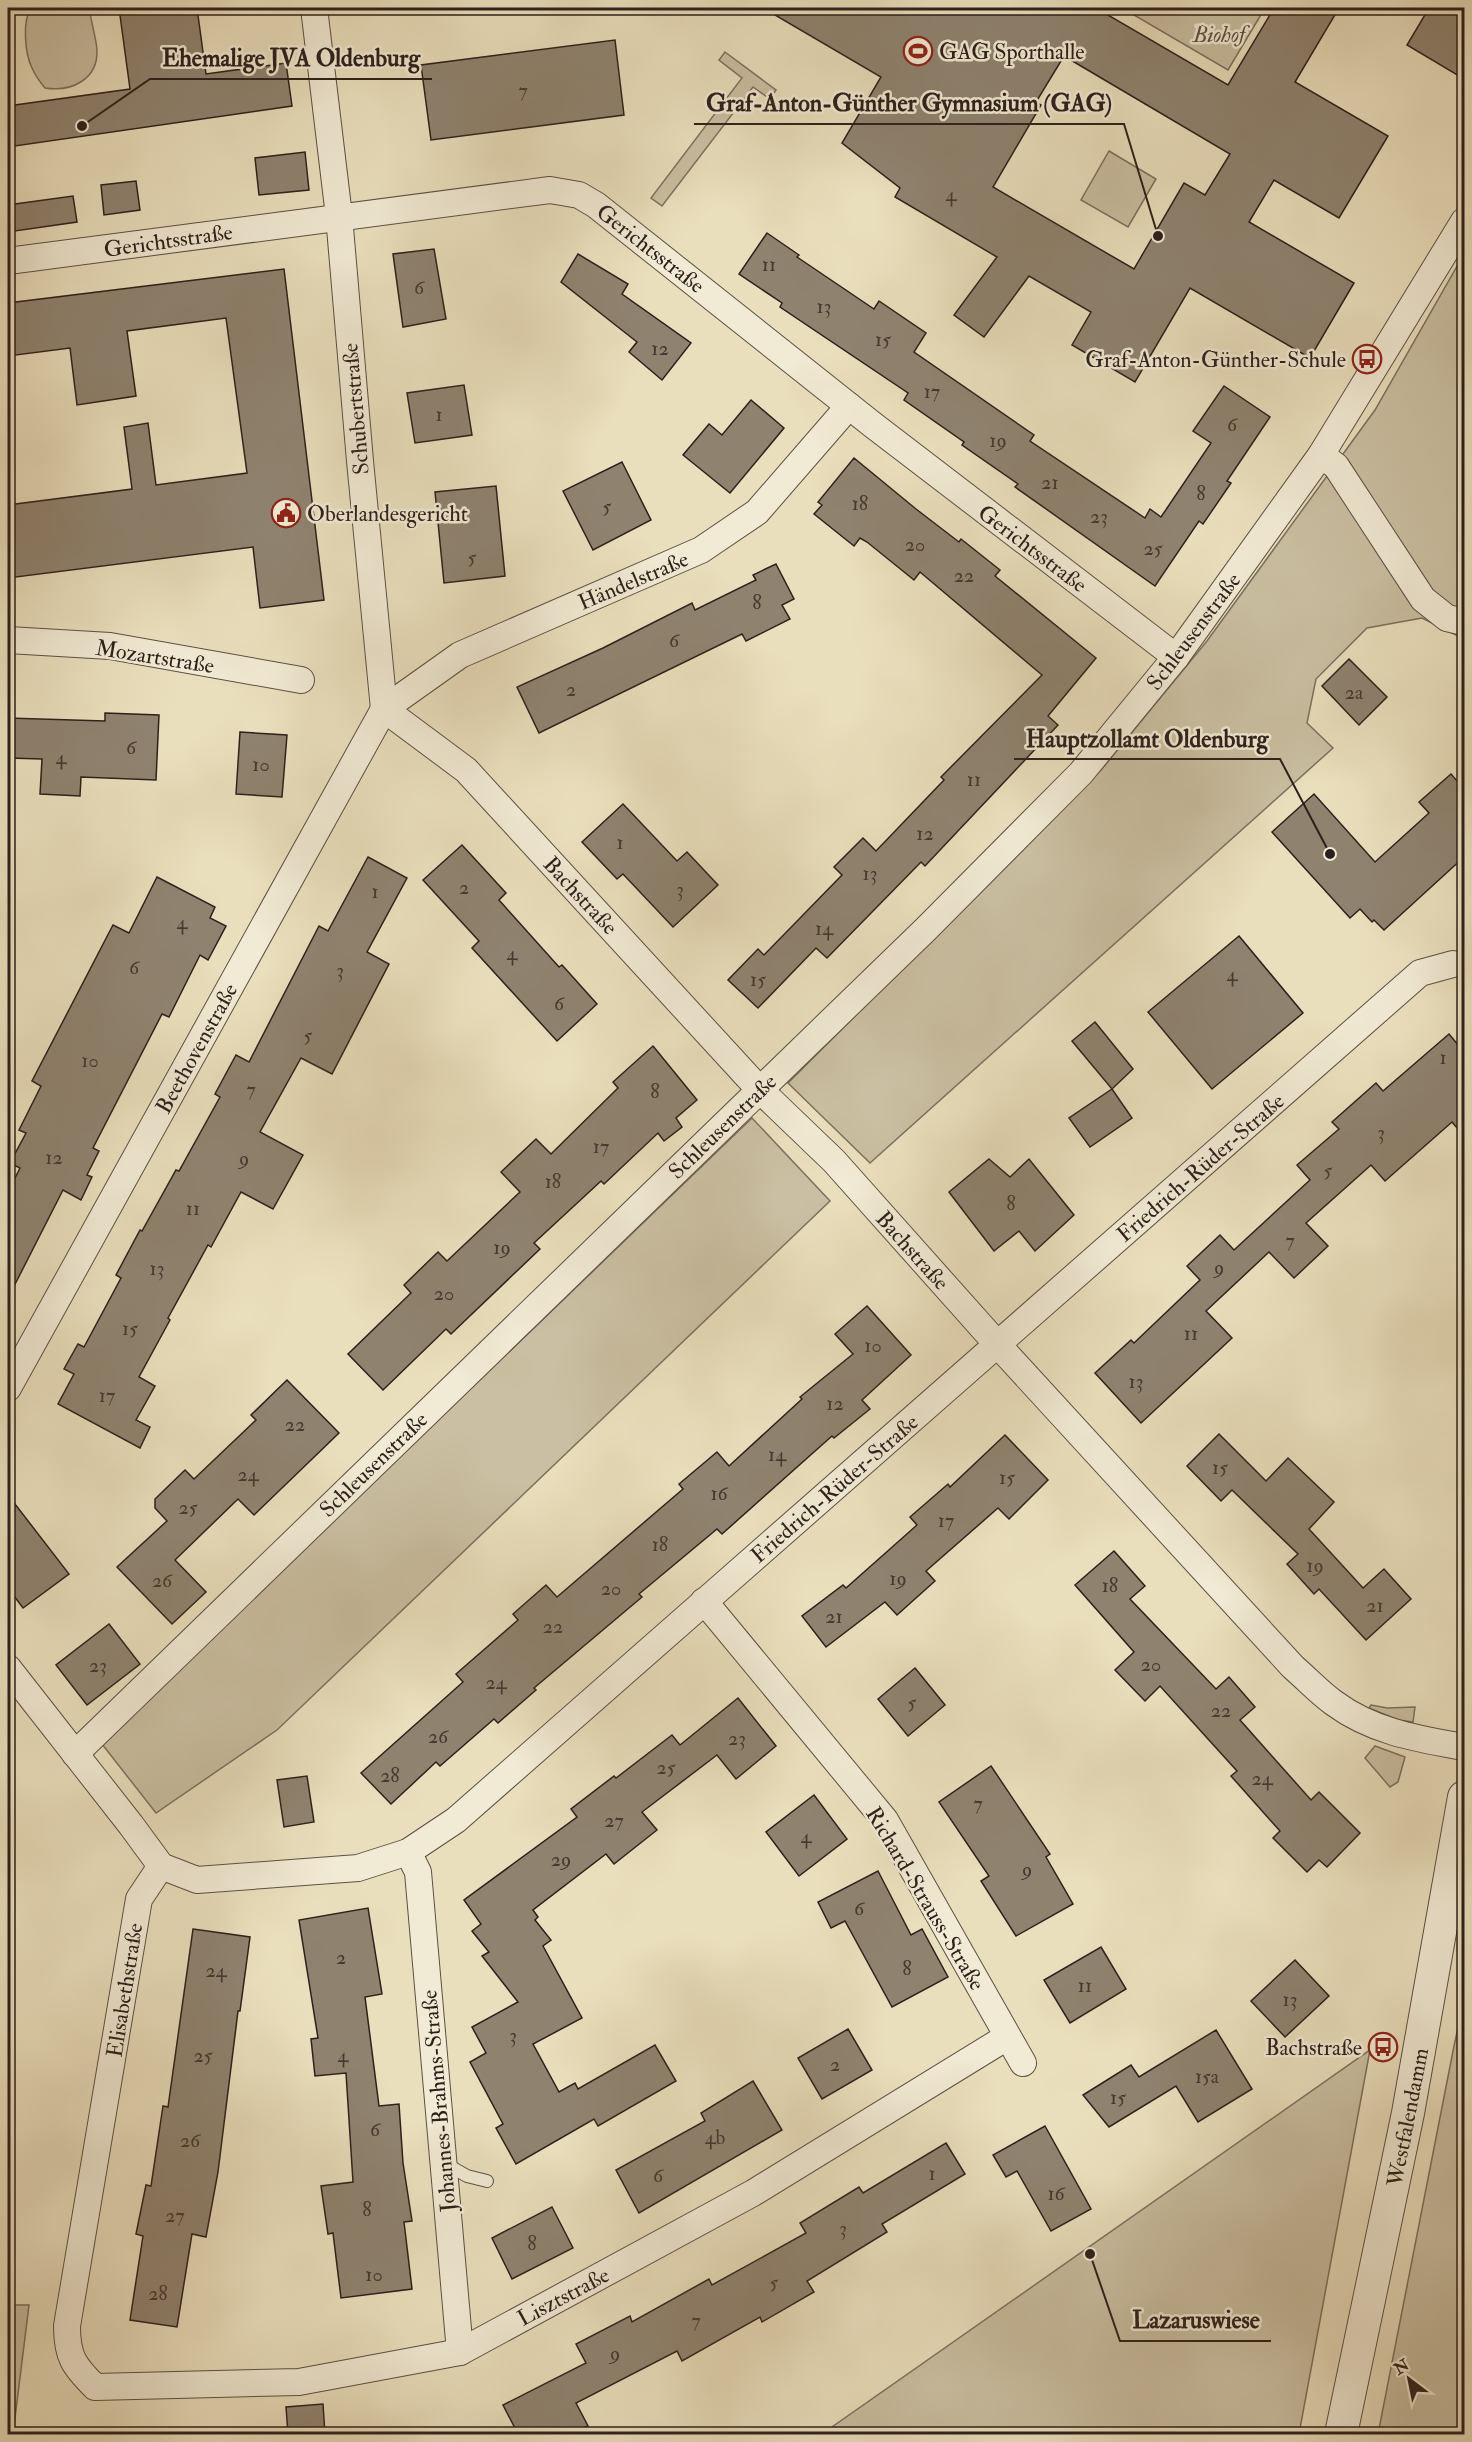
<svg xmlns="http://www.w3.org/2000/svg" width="1472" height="2442" font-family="'IM FELL Double Pica',serif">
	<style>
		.green { fill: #cabfa2; stroke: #7c705f; stroke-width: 1.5 }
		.water { fill: #aa9e86; stroke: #786c5c; stroke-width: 1.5 }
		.building { fill: #8f8370; stroke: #2d201c; stroke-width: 1.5; fill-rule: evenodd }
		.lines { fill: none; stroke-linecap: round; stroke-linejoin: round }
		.service-casing { stroke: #5c5044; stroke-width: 14 }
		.minor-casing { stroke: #5c5044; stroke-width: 28 }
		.tertiary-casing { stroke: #5c5044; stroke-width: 34 }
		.service { stroke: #f1ead4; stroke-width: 12 }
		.minor { stroke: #f1ead4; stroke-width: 26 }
		.tertiary { stroke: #f1ead4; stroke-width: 32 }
		.labels { text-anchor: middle; stroke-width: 5; stroke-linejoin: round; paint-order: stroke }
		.number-label { font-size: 20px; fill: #463931 }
		.park-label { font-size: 22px; font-style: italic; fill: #5c5044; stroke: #f1ead4 }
		.poi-label { font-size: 22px; fill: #2d201c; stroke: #f1ead4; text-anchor: start }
		.street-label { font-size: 22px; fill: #2d201c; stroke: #f1ead4 }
		.leader { fill: none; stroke: #2d201c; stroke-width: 2 }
		.callout-dot { fill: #2d201c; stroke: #f1ead4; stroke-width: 2 }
		.callout-label { font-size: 24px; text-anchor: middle; font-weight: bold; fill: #2d201c; stroke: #f1ead4; stroke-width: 5; stroke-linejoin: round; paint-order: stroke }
	</style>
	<rect width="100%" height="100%" fill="#eadfbd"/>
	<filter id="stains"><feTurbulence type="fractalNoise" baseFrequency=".00333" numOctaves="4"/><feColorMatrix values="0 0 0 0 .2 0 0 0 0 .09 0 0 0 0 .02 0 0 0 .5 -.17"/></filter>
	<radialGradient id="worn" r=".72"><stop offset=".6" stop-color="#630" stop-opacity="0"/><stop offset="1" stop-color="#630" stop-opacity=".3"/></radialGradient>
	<g class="green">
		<path d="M31,8h56l3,5c2,12 6,25 7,37 1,30 -26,42 -52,38 -5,-6 -10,-13 -13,-20 -7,-14 -10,-47 -1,-60z"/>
		<path d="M1122,8h143l-37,62z"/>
		<path d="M725,52l51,38 -6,9 -17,-12 -91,119 -11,-8 91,-120 -23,-18z"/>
		<path d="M1109,151l47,28 -28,48 -47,-27z"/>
		<path d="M1464,254v385l-42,-21 -55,10 -51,51 -9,44 26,25 -463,415 -82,-80 313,-313 106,-129 168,-231z"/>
		<path d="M752,1118l78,83 -553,529 -121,83 -54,-69z"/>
		<path d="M1371,1705l16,3 28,-1 -2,15 -15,-2 -29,-12z"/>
		<path d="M1375,1746l30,11 -7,25 -8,5 -25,-29z"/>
		<path d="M1464,2000v434h-86l76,-388z"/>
		<path d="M1370,2050l-71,384h-477z"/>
		<path d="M8,2305h21l-16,129h-5z"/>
	</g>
	<path class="water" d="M8,1843c13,50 3,106 0,157z"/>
	<g class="building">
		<path d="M119,8h78l9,66 80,-11 6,43 -284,41v-41l122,-17z"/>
		<path d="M763,8h333l132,77 46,-77h65l-44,74 93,54 -49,82 -65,-38 -25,42 105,61 -44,75 -120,-70 -55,94 -63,-37 19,-33 -62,-36 -45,61 -30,-22 43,-58 -102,-60 5,-9 -58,-45 39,-66zM1064,56l166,98 -25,41 -21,-12 -50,86 -141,-82 48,-82 -5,-3z"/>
		<path d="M1429,8h35v71l-57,-34z"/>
		<path d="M615,40l9,75 -193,25 -10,-75z"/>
		<path d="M305,152l4,38 -50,5 -4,-37z"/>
		<path d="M136,181l4,29 -36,5 -3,-30z"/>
		<path d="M73,196l4,26 -69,10v-27z"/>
		<path d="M767,233l32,22 -2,2 77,52 5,-8 47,32 -12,19 120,83 -4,6 115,77 5,-9 11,8 50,-74 -18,-12 31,-45 46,31 -43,64 4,2 -28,41 -4,-3 -44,65 -140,-99 3,-3 -56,-39 2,-3 -60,-42 4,-7 -128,-86 2,-4 -43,-29z"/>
		<path d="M434,249l12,70 -43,8 -10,-73z"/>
		<path d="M578,254l50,30 -6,10 69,49 -29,37 -33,-28 8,-10 -76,-60z"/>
		<path d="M284,269l40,331 -64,8 -7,-61 -245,31v-73l124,-16 -8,-62 24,-4 8,62 91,-12 -21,-155 -99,13 9,65 -59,9 -7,-57 -62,8v-53z"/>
		<path d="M464,385l8,50 -57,8 -8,-50z"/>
		<path d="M751,400l33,28 -54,65 -47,-38 26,-31 13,11z"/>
		<path d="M854,458l62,51 43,33 2,-3 39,31 -5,6 101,82 -48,58 10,9 -101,107 -32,34 -4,-4 -94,96 -11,-10 -58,60 -30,-28 30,-31 6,6 78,-80 -8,-8 29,-29 13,13 68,-71 -3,-3 101,-102 -122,-103 -6,8 -47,-38 -7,-4 -6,8 -40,-32 8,-9 -4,-3z"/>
		<path d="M622,462l29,58 -58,30 -30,-59z"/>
		<path d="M496,486l9,90 -61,7 -9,-91z"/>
		<path d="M776,564l18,35 -12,6 8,14 -44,22 -4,-7 -203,99 -22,-46 86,-39 89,-45 3,7 61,-30 -3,-5z"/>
		<path d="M1349,659l38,38 -28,28 -37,-39z"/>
		<path d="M105,713l54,2 -3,65 -75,-3 -1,19 -40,-2 2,-35 -34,-1v-40l97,3z"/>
		<path d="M240,732l47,3 -5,62 -46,-3z"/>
		<path d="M1451,774l13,15v68l-80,73 -10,-10 -2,2 -12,-13 -10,9 -78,-86 42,-38 61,68 54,-49 -10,-11z"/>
		<path d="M623,804l54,57 10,-9 31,33 -45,42 -50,-53 -6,5 -35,-37z"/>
		<path d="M462,845l44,48 -7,7 60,67 3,-2 35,39 -40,37 -85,-93 7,-7 -56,-61z"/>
		<path d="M368,857l39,21 -40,74 22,12 -57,110 -31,-16 -41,74 43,23 -30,54 -32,-17 -30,55 -3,-2 -40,73 2,2 -31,57 16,9 -19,34 14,7 -10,21 -82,-44 16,-30 -10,-5 14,-25 6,3 37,-69 -5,-3 24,-45 2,1 34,-61 3,1 41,-74 -5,-3 21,-39 13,7 70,-136 9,5z"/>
		<path d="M157,877l58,30 -5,11 16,8 -18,34 -8,-5 -31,62 -7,-3 -69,134 6,3 -12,24 5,2 -11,23 -18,-10 -55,108v-106l12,-24 -10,-5 16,-30 -7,-3 22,-44 -9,-5 81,-156 16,8z"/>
		<path d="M1239,936l64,77 -91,76 -64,-77z"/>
		<path d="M1095,1022l38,47 -21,20 -40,-48z"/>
		<path d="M1449,1034l15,18v84l-12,-14 -67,59 -14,-16 -65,58 22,23 -34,32 -25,-26 -63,59 26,27 -91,85 -46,-50 36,-33 3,3 66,-63 -13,-14 33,-31 14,15 76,-70 -13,-15 42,-36 -7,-7 44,-39 7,8z"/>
		<path d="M653,1046l44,54 -21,18 6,9 -18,14 -6,-8 -54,51 -3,-3 -67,62 6,6 -89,85 -5,-5 -63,61 -35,-36 63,-61 -7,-8 34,-33 9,9 73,-69 -19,-20 35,-33 15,15 67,-66 -5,-6z"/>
		<path d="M1112,1089l20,29 -42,29 -21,-29z"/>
		<path d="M989,1159l21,18 19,-18 45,56 -39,36 -16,-20 -25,20 -45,-59z"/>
		<path d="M867,1306l44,49 -49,45 8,9 -36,29 -2,-2 -110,98 -5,-5 -78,65 3,3 -108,91 2,2 -38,33 -4,-4 -54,47 -4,-4 -45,42 -30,-31 102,-91 -7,-8 62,-54 -5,-6 33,-29 11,12 126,-108 -4,-5 38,-32 12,14 73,-67 -2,-2 53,-43 -18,-20z"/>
		<path d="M287,1380l52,53 -85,82 -16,-16 -63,61 31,32 -34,32 -55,-57 50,-46 -12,-13v-9l30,-29 9,9 62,-59 -5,-5z"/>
		<path d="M1219,1434l47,47 22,-23 46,44 -25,27 54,59 21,-19 27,30 -45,41 -47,-51 -5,5 -27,-30 11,-10 -66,-64 -11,11 -34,-35z"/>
		<path d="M1005,1435l43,45 -39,39 -11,-11 -72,63 9,10 -38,34 -12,-13 -59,45 -24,-31 41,-31 3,3 71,-63 -7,-8 38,-33 2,3z"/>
		<path d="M8,1495l61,79 -46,34 -15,-20z"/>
		<path d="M1114,1551l31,35 -15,13 86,90 13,-12 26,30 -15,13 71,80 8,-8 41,41 -33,34 -8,-7 -12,12 -34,-34 7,-7 -49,-55 6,-5 -77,-85 -15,15 -30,-31 19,-18 -59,-67z"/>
		<path d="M109,1624l31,40 -53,41 -31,-40z"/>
		<path d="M915,1668l30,37 -37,31 -30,-37z"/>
		<path d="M738,1698l38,48 -40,33 -19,-24 -75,57 15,18 -43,34 -8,-10 -73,56 5,7 -3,3 16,20 -8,6 39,72 -49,26 26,48 16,-9 3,6 77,-44 21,36 -78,45 -4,-7 -78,45 -20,-36 7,-4 -33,-62 16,-9 -14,-26 46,-25 -36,-46 7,-4 -17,-21 9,-7 -17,-24 113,-83 -6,-8 43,-33 2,2 56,-43 8,10z"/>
		<path d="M991,1766l59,88 -4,3 27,47 -57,32 -35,-55 8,-5 -50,-74z"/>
		<path d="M307,1776l7,46 -30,5 -7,-47z"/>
		<path d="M814,1795l33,44 -48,37 -33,-44z"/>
		<path d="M878,1871l33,64 11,-6 26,48 -56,30 -47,-86 -14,7 -13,-26z"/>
		<path d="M368,1908l14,86 -17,3 14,109 20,-2 4,59 9,58 -8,1 8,67 -71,9 -8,-65 -5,1 -7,-48 32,-4 -7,-109 -31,3 -4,-37 7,-1 -19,-118z"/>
		<path d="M193,1929l57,8 -10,74h-2l-20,161 -12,65 -14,-3 -15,93 -47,-7 13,-84 -7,-2 10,-49 5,1 12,-80 5,1z"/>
		<path d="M1101,1947l25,42 -56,34 -26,-43z"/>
		<path d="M1295,1960l34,36 -44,41 -34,-36z"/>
		<path d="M848,2029l24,41 -50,29 -24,-41z"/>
		<path d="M1216,2030l36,59 -54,33 -22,-36 -67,41 -26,-32 48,-30 8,12z"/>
		<path d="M753,2081l29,49 -143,83 -23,-43 89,-49 -4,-8z"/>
		<path d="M1045,2126l46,83 -40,22 -34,-60 -11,6 -13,-22z"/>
		<path d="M946,2143l19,31 -83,50 5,8 -80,49 7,11 -52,30 -2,-5 -78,44 -5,-10 -101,52 12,23 -18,8h-52l-15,-29 83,-42 -10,-19 54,-28 2,6 77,-43 3,6 94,-52 -6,-10 59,-36 4,6z"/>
		<path d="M552,2207l21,41 -61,31 -20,-41z"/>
		<path d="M323,2404l2,30h-37l-2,-27z"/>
	</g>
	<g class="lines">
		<g class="service-casing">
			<path id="service" d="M444,2163l23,13 20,5"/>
		</g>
		<g class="minor-casing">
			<g id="minor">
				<path d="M314,8l25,208 21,245 24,248"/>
				<path d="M8,261l542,-71 29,5 17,10 277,220 303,232"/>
				<path d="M1321,455l15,11 87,133 24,19 17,4"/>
				<path d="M8,640l102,6 191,34"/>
				<path d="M384,709l82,61 293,319 75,72 164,184 295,322c14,12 27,26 41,36 39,29 85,36 130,44"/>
				<path d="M8,1388l376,-679 76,-54 241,-105 56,-38 92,-106"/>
				<path d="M704,1601l181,219 138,243"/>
				<path d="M8,1668l123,157 30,41 -22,33 -72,427c0,31 7,40 28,61l204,-5 161,-30 293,-159 254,-156"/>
				<path d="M75,1754l851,-825 155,-156 95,-116 145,-202 143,-234"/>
				<path d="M408,1852l10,20 42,480"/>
				<path d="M161,1866l36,14 161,-12 50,-16 48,-32 964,-847 33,-9"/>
			</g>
		</g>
		<g class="tertiary-casing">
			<path id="tertiary" d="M1341,2434l67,-321 56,-316"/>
		</g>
		<use href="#service" class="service"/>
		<use href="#minor" class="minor"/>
		<use href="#tertiary" class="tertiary"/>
	</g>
	<defs>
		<g id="stadium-ring" transform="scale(1.5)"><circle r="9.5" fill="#f1ead4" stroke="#8f2418" stroke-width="1.5"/><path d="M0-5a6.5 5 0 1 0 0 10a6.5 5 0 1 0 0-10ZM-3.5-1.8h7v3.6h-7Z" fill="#8f2418"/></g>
		<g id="bus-ring" transform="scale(1.5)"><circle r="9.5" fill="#f1ead4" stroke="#8f2418" stroke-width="1.5"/><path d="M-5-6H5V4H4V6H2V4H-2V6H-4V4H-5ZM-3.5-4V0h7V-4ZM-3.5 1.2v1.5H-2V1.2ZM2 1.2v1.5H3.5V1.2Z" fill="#8f2418"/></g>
		<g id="civic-ring" transform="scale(1.5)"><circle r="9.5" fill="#f1ead4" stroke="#8f2418" stroke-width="1.5"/><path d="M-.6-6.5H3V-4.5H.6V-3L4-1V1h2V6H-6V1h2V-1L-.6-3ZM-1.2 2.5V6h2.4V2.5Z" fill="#8f2418"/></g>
	</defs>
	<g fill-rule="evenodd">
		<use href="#stadium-ring" x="918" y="51"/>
		<use href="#bus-ring" x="1367" y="359"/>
		<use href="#civic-ring" x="286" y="513"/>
		<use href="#bus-ring" x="1383" y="2047"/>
	</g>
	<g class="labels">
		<g class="number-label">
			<text x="523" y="97">7</text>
			<text x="951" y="201">4</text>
			<text x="769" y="271">11</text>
			<text x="419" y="294">6</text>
			<text x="824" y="313">13</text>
			<text x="883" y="346">15</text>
			<text x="660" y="355">12</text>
			<text x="932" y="398">17</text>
			<text x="439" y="421">1</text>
			<text x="1232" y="431">6</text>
			<text x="998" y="447">19</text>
			<text x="1050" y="489">21</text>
			<text x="1201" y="500">8</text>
			<text x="860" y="510">18</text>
			<text x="607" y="513">5</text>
			<text x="1099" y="523">23</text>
			<text x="915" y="551">20</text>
			<text x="1153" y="555">25</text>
			<text x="472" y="564">5</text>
			<text x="964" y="582">22</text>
			<text x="757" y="609">8</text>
			<text x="674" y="647">6</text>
			<text x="571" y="696">2</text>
			<text x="1354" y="699">2a</text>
			<text x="131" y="754">6</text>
			<text x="61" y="764">4</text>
			<text x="261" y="771">10</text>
			<text x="974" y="786">11</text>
			<text x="925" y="840">12</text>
			<text x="620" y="849">1</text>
			<text x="870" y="880">13</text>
			<text x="464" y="894">2</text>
			<text x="680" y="896">3</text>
			<text x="375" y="898">1</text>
			<text x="182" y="929">4</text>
			<text x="824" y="935">14</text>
			<text x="512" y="960">4</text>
			<text x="134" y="974">6</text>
			<text x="340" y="977">3</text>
			<text x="1232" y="981">4</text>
			<text x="758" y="986">15</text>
			<text x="559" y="1010">6</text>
			<text x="308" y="1042">5</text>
			<text x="1443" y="1064">1</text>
			<text x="90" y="1067">10</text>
			<text x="251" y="1096">7</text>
			<text x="655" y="1098">8</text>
			<text x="1381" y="1139">3</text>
			<text x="601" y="1153">17</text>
			<text x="54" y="1164">12</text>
			<text x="244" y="1165">9</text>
			<text x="1328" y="1177">5</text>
			<text x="553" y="1188">18</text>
			<text x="1011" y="1210">8</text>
			<text x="193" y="1215">11</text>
			<text x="1290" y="1247">7</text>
			<text x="502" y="1254">19</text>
			<text x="1219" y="1274">9</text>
			<text x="157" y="1275">13</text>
			<text x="444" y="1300">20</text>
			<text x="130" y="1335">15</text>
			<text x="1191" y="1340">11</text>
			<text x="873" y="1352">10</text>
			<text x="1136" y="1388">13</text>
			<text x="107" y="1402">17</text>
			<text x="835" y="1410">12</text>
			<text x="295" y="1431">22</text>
			<text x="777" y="1461">14</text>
			<text x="1220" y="1474">15</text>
			<text x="248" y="1481">24</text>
			<text x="1007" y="1484">15</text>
			<text x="719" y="1500">16</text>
			<text x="188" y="1514">25</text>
			<text x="946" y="1527">17</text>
			<text x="660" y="1551">18</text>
			<text x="1315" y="1572">19</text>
			<text x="898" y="1585">19</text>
			<text x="162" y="1587">26</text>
			<text x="1110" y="1592">18</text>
			<text x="611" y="1595">20</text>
			<text x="1375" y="1612">21</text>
			<text x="834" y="1623">21</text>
			<text x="553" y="1633">22</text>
			<text x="1151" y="1671">20</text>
			<text x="98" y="1672">23</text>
			<text x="496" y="1689">24</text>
			<text x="912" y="1709">5</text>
			<text x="1221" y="1717">22</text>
			<text x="438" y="1743">26</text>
			<text x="737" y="1745">23</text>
			<text x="666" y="1774">25</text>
			<text x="390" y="1782">28</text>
			<text x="1262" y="1785">24</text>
			<text x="978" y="1810">7</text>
			<text x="614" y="1827">27</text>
			<text x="806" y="1843">4</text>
			<text x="561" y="1866">29</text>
			<text x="1027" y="1876">9</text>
			<text x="859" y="1915">6</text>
			<text x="341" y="1964">2</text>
			<text x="907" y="1975">8</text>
			<text x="216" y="1977">24</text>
			<text x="1085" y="1992">11</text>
			<text x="1290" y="2006">13</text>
			<text x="513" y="2042">3</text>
			<text x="203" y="2062">25</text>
			<text x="343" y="2062">4</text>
			<text x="835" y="2071">2</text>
			<text x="1207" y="2083">15a</text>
			<text x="1118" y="2104">15</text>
			<text x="375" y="2136">6</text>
			<text x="715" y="2144">4b</text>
			<text x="190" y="2147">26</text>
			<text x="932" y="2180">1</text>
			<text x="658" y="2182">6</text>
			<text x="1056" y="2200">16</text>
			<text x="367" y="2216">8</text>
			<text x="175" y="2222">27</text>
			<text x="843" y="2235">3</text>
			<text x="532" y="2250">8</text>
			<text x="374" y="2281">10</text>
			<text x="774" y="2289">5</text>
			<text x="158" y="2300">28</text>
			<text x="696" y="2327">7</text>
			<text x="615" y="2360">9</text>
		</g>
		<g class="park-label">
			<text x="1219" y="42">Biohof</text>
		</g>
		<g class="poi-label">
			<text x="939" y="59">GAG Sporthalle</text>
			<text x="1346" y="367" text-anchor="end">Graf-Anton-Günther-Schule</text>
			<text x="307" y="521">Oberlandesgericht</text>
			<text x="1362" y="2055" text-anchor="end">Bachstraße</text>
		</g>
		<g class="street-label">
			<text transform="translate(168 240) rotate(-8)" y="8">Gerichtsstraße</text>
			<text transform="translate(651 248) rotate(38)" y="8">Gerichtsstraße</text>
			<text transform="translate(355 409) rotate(-95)" y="8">Schubertstraße</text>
			<text transform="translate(1033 548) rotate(37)" y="8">Gerichtsstraße</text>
			<text transform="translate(633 580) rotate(-23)" y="8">Händelstraße</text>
			<text transform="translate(1193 631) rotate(-53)" y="8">Schleusenstraße</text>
			<text transform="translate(155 656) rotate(9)" y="8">Mozartstraße</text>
			<text transform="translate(581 895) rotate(47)" y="8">Bachstraße</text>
			<text transform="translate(196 1048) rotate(-61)" y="8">Beethovenstraße</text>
			<text transform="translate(722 1126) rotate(-44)" y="8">Schleusenstraße</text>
			<text transform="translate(1200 1167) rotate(-41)" y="8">Friedrich-Rüder-Straße</text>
			<text transform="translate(913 1250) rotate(48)" y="8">Bachstraße</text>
			<text transform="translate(373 1464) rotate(-44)" y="8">Schleusenstraße</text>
			<text transform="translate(834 1488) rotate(-41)" y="8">Friedrich-Rüder-Straße</text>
			<text transform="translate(926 1898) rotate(59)" y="8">Richard-Strauss-Straße</text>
			<text transform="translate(124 1990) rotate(-81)" y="8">Elisabethstraße</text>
			<text transform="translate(438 2101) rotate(-95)" y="8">Johannes-Brahms-Straße</text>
			<text transform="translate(1407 2117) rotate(-79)" y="8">Westfalendamm</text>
			<text transform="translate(563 2296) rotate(-28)" y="8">Lisztstraße</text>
		</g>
	</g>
	<path class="leader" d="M82 126L150 79H432M1158 236L1124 124H694M1330 854L1280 759H1014M1090 2254L1120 2341H1271"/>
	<g class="callout-dot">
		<circle cx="82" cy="126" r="6"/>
		<circle cx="1158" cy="236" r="6"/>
		<circle cx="1330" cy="854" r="6"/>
		<circle cx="1090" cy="2254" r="6"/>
	</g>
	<g class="callout-label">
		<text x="291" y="66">Ehemalige JVA Oldenburg</text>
		<text x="909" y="111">Graf-Anton-Günther Gymnasium (GAG)</text>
		<text x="1147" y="747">Hauptzollamt Oldenburg</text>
		<text x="1196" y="2328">Lazaruswiese</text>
	</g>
	<rect width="1472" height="2442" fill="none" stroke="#eadfbd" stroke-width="30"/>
	<rect x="9" y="9" width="1454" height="2424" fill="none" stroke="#2d201c" stroke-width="3"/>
	<rect x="15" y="15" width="1442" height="2412" fill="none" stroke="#2d201c" stroke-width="1.5"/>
	<g transform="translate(1409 2379) rotate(328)" stroke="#f1ead4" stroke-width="4.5" paint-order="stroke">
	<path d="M0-4.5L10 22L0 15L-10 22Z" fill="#2d201c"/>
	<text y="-9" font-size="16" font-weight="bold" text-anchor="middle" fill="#2d201c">N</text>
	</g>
	<rect width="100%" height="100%" filter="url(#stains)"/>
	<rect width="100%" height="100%" fill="url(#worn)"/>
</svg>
